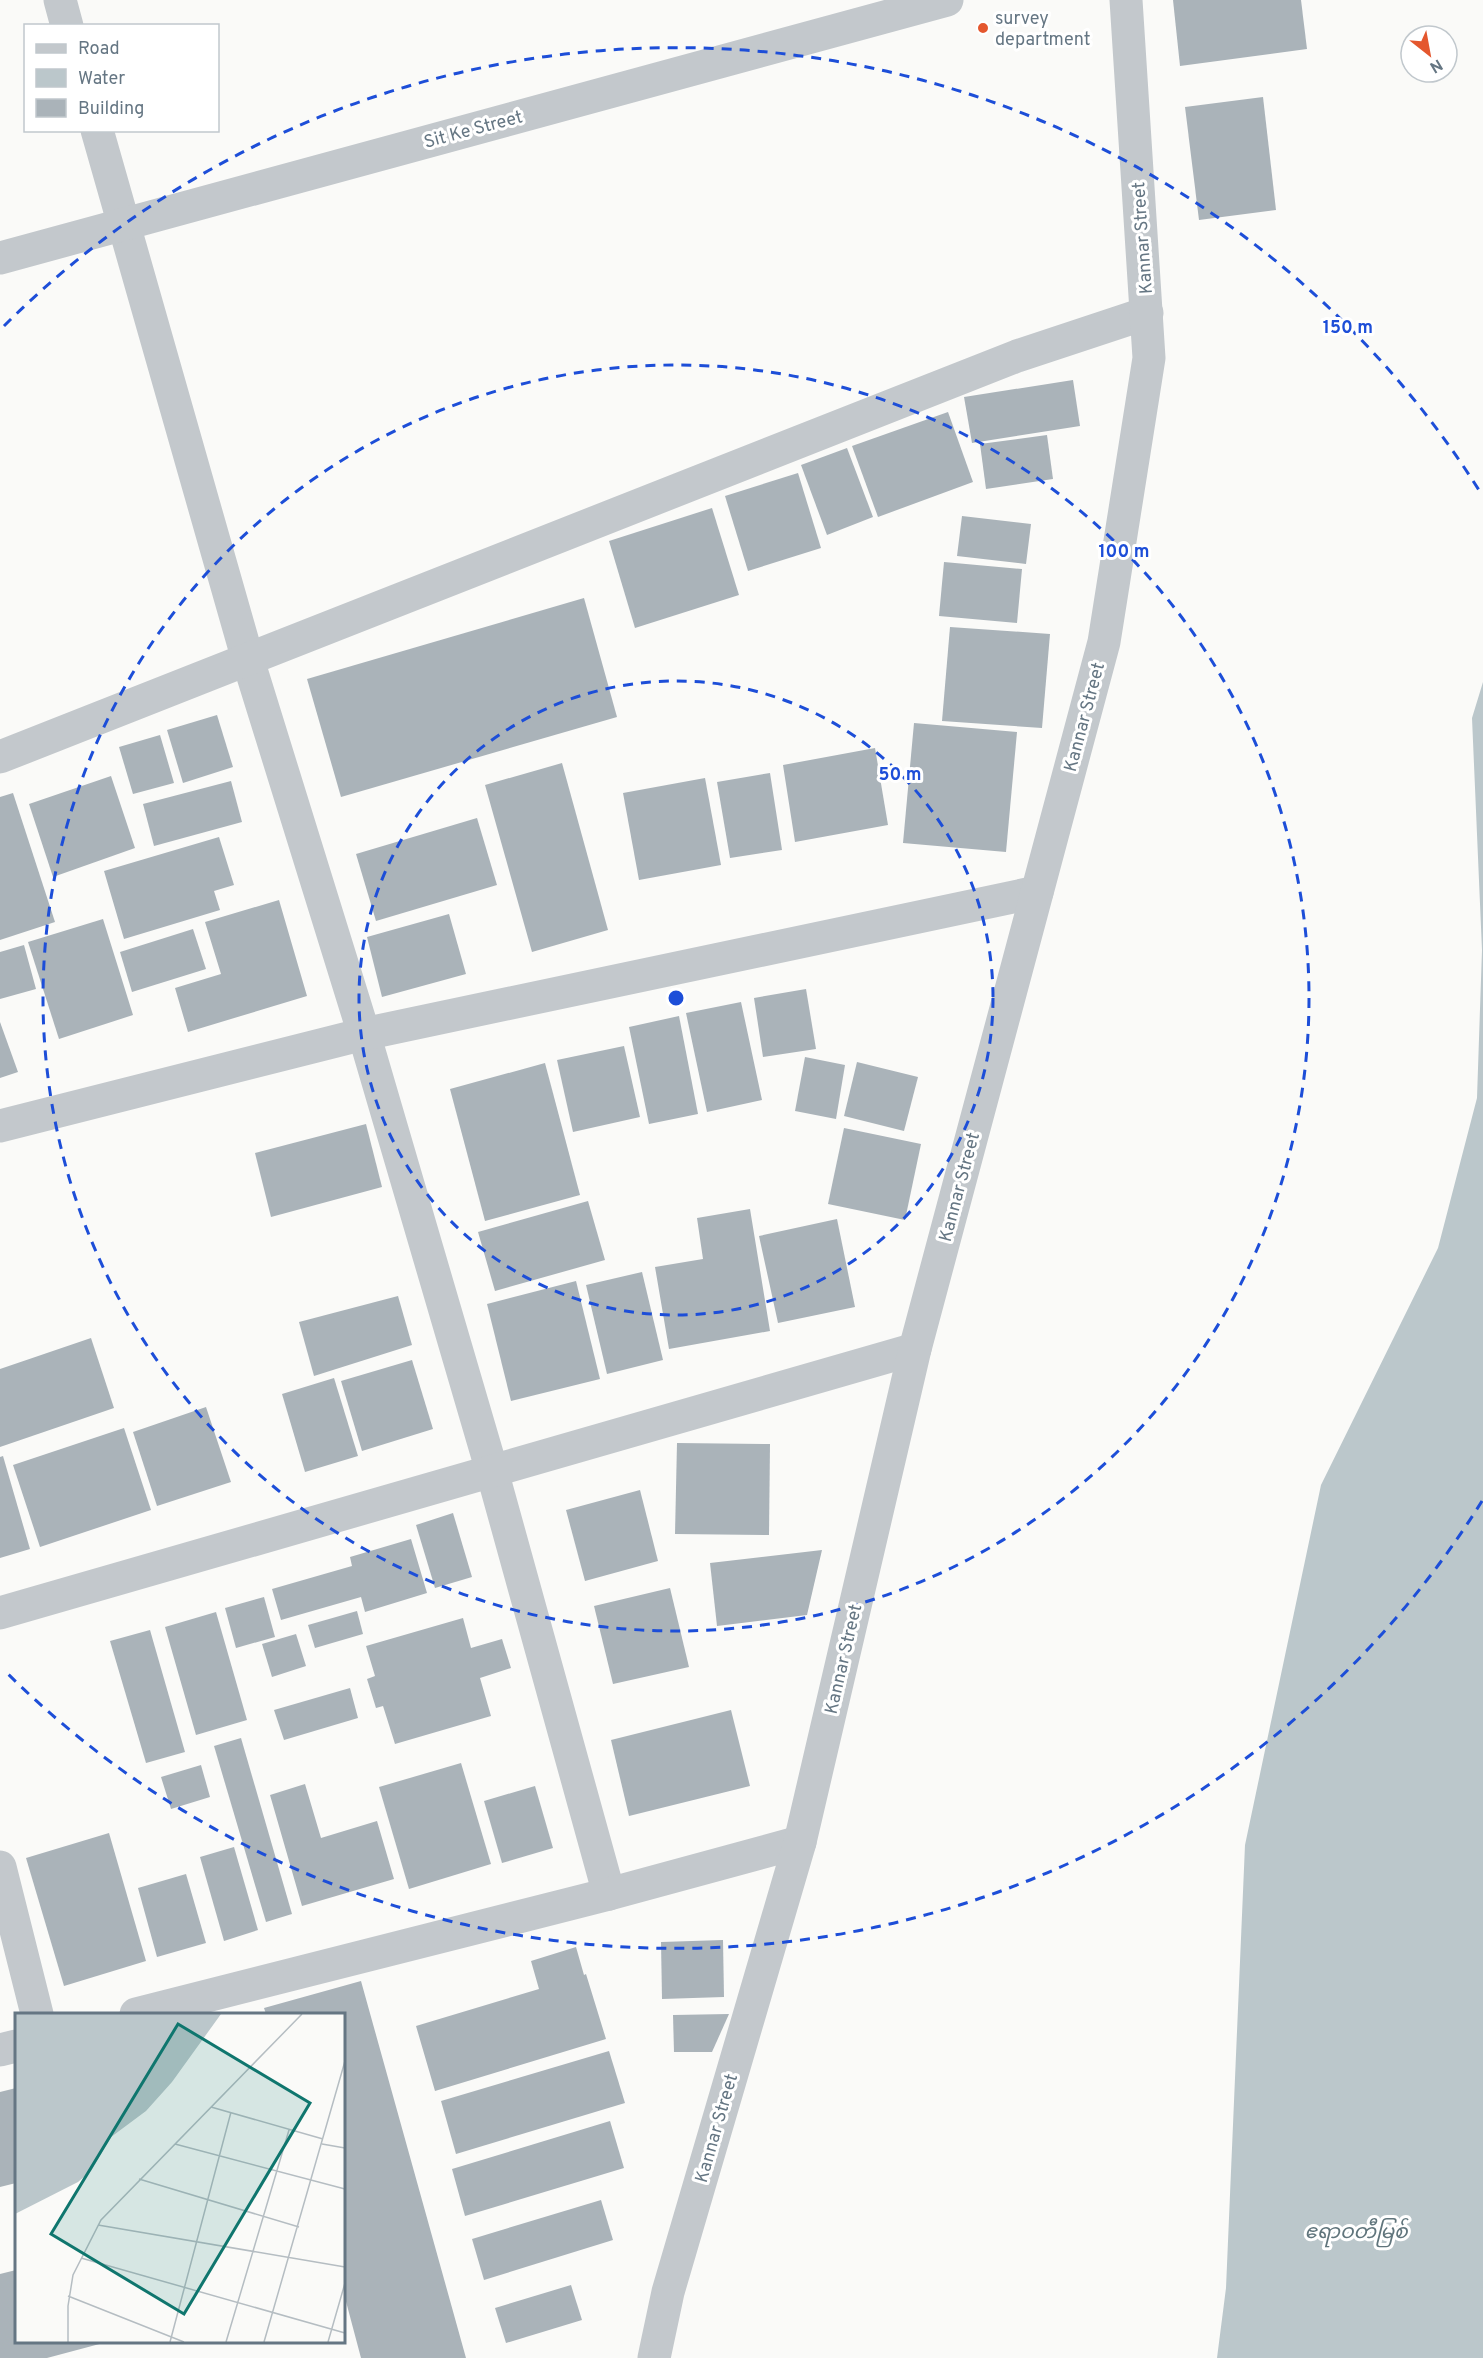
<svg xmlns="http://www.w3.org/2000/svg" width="1483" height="2358" font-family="Overpass,'Noto Sans Myanmar',sans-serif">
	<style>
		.water { fill: #bbc7cb }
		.building { fill: #aab3b9 }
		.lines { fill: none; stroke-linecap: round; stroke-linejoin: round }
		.minor { stroke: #c3c8cc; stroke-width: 33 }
		.ring { fill: none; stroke: #1d4ed8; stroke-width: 3; stroke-dasharray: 10 8 }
		.poi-dot { fill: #e4572e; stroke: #fff; stroke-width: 2 }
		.labels { text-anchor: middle; stroke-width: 6; stroke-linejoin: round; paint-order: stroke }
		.poi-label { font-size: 18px; fill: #657683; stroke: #fff; text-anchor: start }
		.street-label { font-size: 18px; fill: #657683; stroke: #fff }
		.water-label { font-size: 20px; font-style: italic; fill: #60757c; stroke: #fff }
		.inset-road { fill: none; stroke: #b5bdc2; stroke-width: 1.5 }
		.view { fill: #0f766e; fill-opacity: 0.15; stroke: #0f766e; stroke-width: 3 }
		.inset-edge { fill: none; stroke: #657683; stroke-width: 3 }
		.centre { fill: #1d4ed8; stroke: #fff; stroke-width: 3 }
		.ring-label { font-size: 18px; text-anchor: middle; font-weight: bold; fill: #1d4ed8; stroke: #fff; stroke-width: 6; stroke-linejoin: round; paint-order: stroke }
	</style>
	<rect width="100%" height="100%" fill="#fafaf8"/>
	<path class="water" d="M1483,682v1676h-266l9,-70 19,-443 76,-360 117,-237 39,-150 5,-148 -10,-232z"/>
	<g class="building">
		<path d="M1173,0h128l6,49 -127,17z"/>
		<path d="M1263,97l13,113 -77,10 -14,-113z"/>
		<path d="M1073,380l7,46 -108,17 -8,-46z"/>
		<path d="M948,412l25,70 -95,35 -26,-71z"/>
		<path d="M1047,435l6,44 -67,10 -6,-45z"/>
		<path d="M847,448l26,69 -46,18 -26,-70z"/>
		<path d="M798,473l23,75 -73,23 -23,-75z"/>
		<path d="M712,508l27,87 -104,33 -26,-87z"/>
		<path d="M962,516l69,8 -5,40 -69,-8z"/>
		<path d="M944,562l78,7 -5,54 -78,-7z"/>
		<path d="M584,598l33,119 -276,80 -34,-118z"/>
		<path d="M950,627l100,7 -8,94 -100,-7z"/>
		<path d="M217,715l16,52 -50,16 -16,-53z"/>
		<path d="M914,723l103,9 -11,120 -103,-9z"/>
		<path d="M160,735l14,48 -41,11 -14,-47z"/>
		<path d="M875,748l13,77 -93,17 -12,-77z"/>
		<path d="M562,763l46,167 -76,22 -47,-167z"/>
		<path d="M770,773l12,77 -52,8 -13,-76z"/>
		<path d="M111,776l24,72 -82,29 -24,-73z"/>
		<path d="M705,778l16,87 -82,15 -16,-87z"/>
		<path d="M231,781l11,41 -88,24 -11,-42z"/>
		<path d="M13,793l42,129 -55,18v-143z"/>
		<path d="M477,818l20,67 -121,36 -20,-67z"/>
		<path d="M219,837l15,48 -20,6 6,19 -96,29 -20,-68z"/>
		<path d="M279,900l28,96 -119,36 -13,-44 46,-14 -16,-52z"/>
		<path d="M449,914l17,60 -84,23 -15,-60z"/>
		<path d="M103,919l30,96 -74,24 -31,-97z"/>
		<path d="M193,929l13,40 -74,23 -12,-40z"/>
		<path d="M24,945l12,44 -36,10v-47z"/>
		<path d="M806,989l10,60 -53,8 -9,-59z"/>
		<path d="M741,1002l21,98 -55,12 -21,-99z"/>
		<path d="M679,1016l19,98 -49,10 -20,-97z"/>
		<path d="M0,1022l18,50 -18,6z"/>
		<path d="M624,1046l16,71 -67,15 -16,-72z"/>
		<path d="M805,1057l40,8 -9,54 -41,-8z"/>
		<path d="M857,1062l61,15 -14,54 -60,-15z"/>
		<path d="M545,1063l35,132 -95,26 -35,-132z"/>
		<path d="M366,1124l16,63 -111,30 -16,-64z"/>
		<path d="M844,1128l77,16 -16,76 -77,-16z"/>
		<path d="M588,1201l17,59 -110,31 -17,-59z"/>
		<path d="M750,1209l20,122 -101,18 -14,-82 48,-8 -6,-41z"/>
		<path d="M837,1219l18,88 -77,16 -19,-87z"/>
		<path d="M642,1272l21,88 -56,14 -21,-89z"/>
		<path d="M576,1281l24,98 -89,22 -24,-97z"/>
		<path d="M398,1296l14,49 -98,31 -15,-54z"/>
		<path d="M91,1338l23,70 -114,39v-78z"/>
		<path d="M412,1360l21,69 -71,22 -21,-70z"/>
		<path d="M334,1378l24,78 -53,16 -23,-78z"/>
		<path d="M206,1407l25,75 -74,24 -24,-74z"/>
		<path d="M124,1428l27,82 -111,37 -27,-82z"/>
		<path d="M677,1443l93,1 -1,91 -94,-1z"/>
		<path d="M3,1456l27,93 -30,9v-101z"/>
		<path d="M640,1490l18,71 -73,20 -19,-71z"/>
		<path d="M453,1513l19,64 -37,11 -19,-63z"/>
		<path d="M411,1539l16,54 -62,19 -4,-15 -80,23 -9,-31 80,-23 -2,-9z"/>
		<path d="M822,1550l-15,65 -90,11 -7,-63z"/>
		<path d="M670,1588l19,79 -76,17 -19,-78z"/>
		<path d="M264,1597l11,40 -39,11 -11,-40z"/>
		<path d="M357,1611l6,23 -48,14 -7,-23z"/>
		<path d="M216,1612l31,108 -51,15 -31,-108z"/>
		<path d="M463,1618l8,30 31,-9 9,29 -31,10 11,38 -96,28 -12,-38 -7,2 -9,-29 8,-3 -9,-30z"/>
		<path d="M150,1630l35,122 -39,11 -36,-122z"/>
		<path d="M296,1634l10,32 -34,11 -10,-33z"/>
		<path d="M350,1688l8,30 -74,22 -10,-30z"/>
		<path d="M731,1710l19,76 -121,30 -18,-76z"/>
		<path d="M241,1738l51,176 -26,8 -52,-176z"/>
		<path d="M461,1763l30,101 -82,25 -30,-102z"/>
		<path d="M201,1765l9,32 -39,12 -10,-32z"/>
		<path d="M305,1784l16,54 56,-17 17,58 -92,27 -32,-111z"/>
		<path d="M535,1786l18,62 -51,15 -18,-62z"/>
		<path d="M109,1833l37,128 -82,25 -38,-128z"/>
		<path d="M234,1847l24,83 -34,11 -24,-84z"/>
		<path d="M186,1874l20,69 -49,14 -19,-69z"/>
		<path d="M723,1940l1,57 -62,2 -1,-57z"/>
		<path d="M576,1947l8,28 2,-1 20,65 -171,52 -19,-65 123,-37 -8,-28z"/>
		<path d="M361,1981l105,377h-105l-17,-64v-280h-78l-2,-6z"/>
		<path d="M729,2014l-17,38h-38l-1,-37z"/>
		<path d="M609,2051l16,52 -169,51 -15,-53z"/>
		<path d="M16,2088v95l-16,4v-95z"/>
		<path d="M610,2121l14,47 -159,48 -13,-47z"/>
		<path d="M601,2200l12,40 -129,40 -12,-41z"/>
		<path d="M16,2270v72h91l-60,16h-47v-84z"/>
		<path d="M571,2285l11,35 -76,23 -11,-35z"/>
	</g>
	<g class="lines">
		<g class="minor">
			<path d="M60,0l7,26"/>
			<path d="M97,130l151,530 116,374 128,437 117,423"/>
			<path d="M0,258l947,-258"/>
			<path d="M0,757l1017,-401 130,-43"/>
			<path d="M0,1126l364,-92 673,-142"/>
			<path d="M0,1613l915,-264"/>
			<path d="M0,1867l37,147"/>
			<path d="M136,2014l473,-120 191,-52"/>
			<path d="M0,2050l16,-4"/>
			<path d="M654,2358l14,-66 132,-450 115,-493 189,-707 45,-284 -23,-358"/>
		</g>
	</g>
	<g class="ring">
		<circle cx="676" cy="998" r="317"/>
		<circle cx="676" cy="998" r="633"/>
		<path d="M1482 1501A950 950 0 0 1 4 1670M4 326A950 950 0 0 1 1482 495"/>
	</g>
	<circle class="poi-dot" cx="983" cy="28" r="6"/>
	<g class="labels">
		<g class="poi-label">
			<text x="995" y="24">survey<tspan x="995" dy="21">department</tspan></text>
		</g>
		<g class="street-label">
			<text transform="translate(473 129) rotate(-15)" y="6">Sit Ke Street</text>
			<text transform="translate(1142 238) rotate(-94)" y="6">Kannar Street</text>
			<text transform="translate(1084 717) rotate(-75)" y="6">Kannar Street</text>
			<text transform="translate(959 1187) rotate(-75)" y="6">Kannar Street</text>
			<text transform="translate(843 1659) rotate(-77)" y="6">Kannar Street</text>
			<text transform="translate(716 2128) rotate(-74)" y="6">Kannar Street</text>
		</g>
		<g class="water-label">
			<text x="1356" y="2238">ဧရာဝတီမြစ်</text>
		</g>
	</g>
	<g transform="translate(15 2013)">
		<rect width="330" height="330" fill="#fafaf8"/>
		<path d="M0,1h206l-49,68 -26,29 -35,26 -20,34 -13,11 -63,32z" fill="#bbc7cb"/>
		<path class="inset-road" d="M196,94l112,32M160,131l170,45M307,131l23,4M124,166l160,48M83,212l247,42M66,245l264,75M53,283l116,46M53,329v-36l5,-31 28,-55 201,-206M155,329l61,-230M211,329l63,-212M249,329l81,-281M313,329l17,-59"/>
		<path class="view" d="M163,11l132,79 -126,211 -133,-80z"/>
		<rect width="330" height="330" class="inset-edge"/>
	</g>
	<circle cx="676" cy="998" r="9" class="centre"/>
	<g class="ring-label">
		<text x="1348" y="333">150 m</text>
		<text x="1124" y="557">100 m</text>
		<text x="900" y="780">50 m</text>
	</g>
	<rect x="24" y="24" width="195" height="108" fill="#ffffff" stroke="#c1c8cd" stroke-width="1.5"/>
	<rect x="36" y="44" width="30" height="9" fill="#c3c8cc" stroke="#c1c8cd" stroke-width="1.5"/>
	<text x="78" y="54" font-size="18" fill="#657683">Road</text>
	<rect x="36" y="69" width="30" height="18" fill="#bbc7cb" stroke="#c1c8cd" stroke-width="1.5"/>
	<text x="78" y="84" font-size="18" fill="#657683">Water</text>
	<rect x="36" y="99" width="30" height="18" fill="#aab3b9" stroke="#c1c8cd" stroke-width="1.5"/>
	<text x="78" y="114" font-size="18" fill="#657683">Building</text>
	<g transform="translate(1429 54) rotate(149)"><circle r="28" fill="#ffffff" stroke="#c1c8cd" stroke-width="1.5"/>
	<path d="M0-4.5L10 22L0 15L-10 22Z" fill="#e4572e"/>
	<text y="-9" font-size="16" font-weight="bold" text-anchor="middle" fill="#657683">N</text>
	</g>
</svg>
